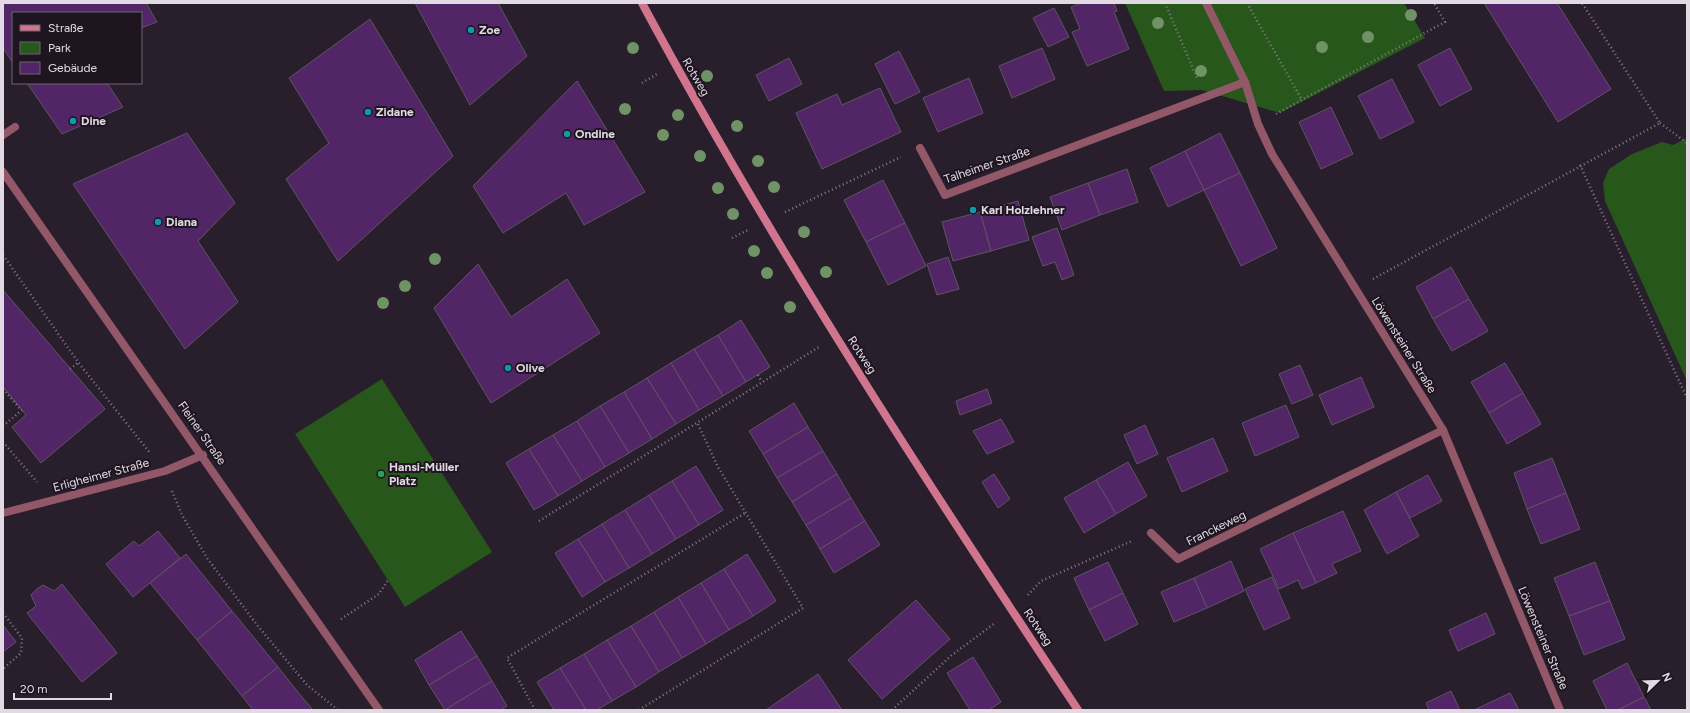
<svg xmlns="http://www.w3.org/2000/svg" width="1690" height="713" font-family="Figtree,sans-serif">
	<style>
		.green { fill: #28571c }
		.building { fill: #522666; stroke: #5e5463 }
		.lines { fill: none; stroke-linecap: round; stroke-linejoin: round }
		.path { stroke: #847b86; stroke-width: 2.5; stroke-dasharray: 1 3; stroke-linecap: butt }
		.service { stroke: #925868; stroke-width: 8 }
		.minor { stroke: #925868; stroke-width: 8 }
		.secondary { stroke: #d1758f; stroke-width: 8 }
		.tree { fill: #6f9365 }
		.culture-dot { fill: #0f9aa8; stroke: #1f1521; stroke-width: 1.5 }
		.leisure-dot { fill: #2e9e5b; stroke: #1f1521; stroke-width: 1.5 }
		.labels { text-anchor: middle; stroke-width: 4; stroke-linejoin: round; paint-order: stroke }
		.poi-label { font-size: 12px; font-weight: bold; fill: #e1dae3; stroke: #1f1521; text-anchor: start }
		.street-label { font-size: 12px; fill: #e1dae3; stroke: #1f1521 }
	</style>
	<rect width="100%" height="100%" fill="#291e2b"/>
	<g class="green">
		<path d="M1125,3h279l21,35 -145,75 -78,-23 -38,1z"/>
		<path d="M1687,138v243l-82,-180 -2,-18 6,-14 23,-15 30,-12 11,3z"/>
		<path d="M382,379l110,173 -87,55 -110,-173z"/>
	</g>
	<g class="building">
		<path d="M3,3h143l11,19 -16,6v-15h-128v50l-10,-15z"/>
		<path d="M415,3h83l29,53 -57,49z"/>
		<path d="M1081,3h33l3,8 -3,1 15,37 -42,17 -15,-34 8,-3 -9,-22z"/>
		<path d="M1484,3h73l54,86 -53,33z"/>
		<path d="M1054,8l15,29 -21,10 -15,-29z"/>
		<path d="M370,19l83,137 -115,105 -52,-82 43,-36 -40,-65z"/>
		<path d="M1042,48l13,31 -43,19 -13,-32z"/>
		<path d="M1450,48l22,41 -32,17 -22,-41z"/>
		<path d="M899,51l21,41 -25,12 -20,-40z"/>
		<path d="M789,58l13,26 -33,17 -13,-26z"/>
		<path d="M969,78l14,35 -45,19 -15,-34z"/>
		<path d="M1392,79l22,43 -34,17 -22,-43z"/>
		<path d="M577,81l68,111 -61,33 -18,-32 -63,40 -30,-47z"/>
		<path d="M27,83h80l16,24 -61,27z"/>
		<path d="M880,88l21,44 -79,37 -26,-56 41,-19 5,11z"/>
		<path d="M1331,107l22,47 -32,15 -22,-47z"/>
		<path d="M187,133l48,70 -37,38 40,61 -53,47 -112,-165z"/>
		<path d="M1220,133l20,40 -36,17 -19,-39z"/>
		<path d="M1185,151l19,39 -36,17 -18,-39z"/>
		<path d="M1127,169l11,33 -38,13 -12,-32z"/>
		<path d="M1240,173l37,75 -36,18 -37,-76z"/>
		<path d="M883,180l22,43 -39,19 -22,-42z"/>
		<path d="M1088,183l12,32 -38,15 -12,-33z"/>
		<path d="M1018,201l11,39 -38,11 -11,-39z"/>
		<path d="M980,212l11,39 -38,10 -11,-39z"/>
		<path d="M905,223l21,43 -38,19 -22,-43z"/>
		<path d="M1057,228l17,47 -12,5 -7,-18 -12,4 -11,-29z"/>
		<path d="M948,257l11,32 -22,6 -10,-31z"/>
		<path d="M478,264l33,53 56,-38 33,54 -109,70 -57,-95z"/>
		<path d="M1451,267l18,32 -36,20 -17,-32z"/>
		<path d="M3,290l102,119 -64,54 -29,-36 14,-12 -23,-28z"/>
		<path d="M1469,299l19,32 -36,20 -19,-32z"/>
		<path d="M741,320l29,47 -24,15 -28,-47z"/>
		<path d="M718,335l28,47 -23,14 -29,-47z"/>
		<path d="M694,349l29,47 -24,14 -28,-47z"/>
		<path d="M671,363l28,47 -23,14 -29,-46z"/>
		<path d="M1505,363l18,30 -34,20 -18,-31z"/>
		<path d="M1300,365l13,30 -21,9 -13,-30z"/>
		<path d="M1361,377l13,30 -42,18 -13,-30z"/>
		<path d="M647,378l29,46 -24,15 -28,-47z"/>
		<path d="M987,389l5,14 -32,12 -4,-14z"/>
		<path d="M624,392l28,47 -23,14 -29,-47z"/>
		<path d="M1523,393l18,31 -34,20 -18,-31z"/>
		<path d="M794,403l14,24 -45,27 -14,-23z"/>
		<path d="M1286,405l13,32 -44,19 -13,-33z"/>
		<path d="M600,406l29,47 -24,14 -28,-46z"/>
		<path d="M1001,419l13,23 -27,12 -14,-23z"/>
		<path d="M577,421l28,46 -23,14 -29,-46z"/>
		<path d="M1145,425l13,29 -21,10 -13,-29z"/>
		<path d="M808,427l15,24 -46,27 -14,-24z"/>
		<path d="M553,435l29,46 -24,15 -29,-47z"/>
		<path d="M1213,438l15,33 -46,21 -15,-34z"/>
		<path d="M529,449l29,47 -24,14 -28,-47z"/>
		<path d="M823,451l14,23 -45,28 -15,-24z"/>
		<path d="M1552,458l14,35 -39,16 -13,-36z"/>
		<path d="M1128,462l19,34 -31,18 -20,-34z"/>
		<path d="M696,466l27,44 -24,15 -27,-44z"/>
		<path d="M837,474l14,24 -45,27 -14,-23z"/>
		<path d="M994,474l16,25 -12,9 -16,-26z"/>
		<path d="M1428,475l14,26 -32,17 -14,-26z"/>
		<path d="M1096,480l20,34 -32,19 -20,-35z"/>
		<path d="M672,481l27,44 -23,14 -27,-44z"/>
		<path d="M1396,492l23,44 -32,18 -23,-44z"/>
		<path d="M1566,493l14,36 -39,15 -14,-35z"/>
		<path d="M649,495l27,44 -24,15 -27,-44z"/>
		<path d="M851,498l14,23 -45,28 -14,-24z"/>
		<path d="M625,510l27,44 -23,14 -27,-44z"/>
		<path d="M1343,511l18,40 -29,13 5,9 -21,10 -23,-50z"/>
		<path d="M865,521l15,24 -46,28 -14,-24z"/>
		<path d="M602,524l27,44 -24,14 -27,-43z"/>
		<path d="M158,531l22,27 -47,39 -27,-33 28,-23 5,5z"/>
		<path d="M1293,533l23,50 -14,6 -4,-9 -19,9 -19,-40z"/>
		<path d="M578,539l27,43 -23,15 -27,-44z"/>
		<path d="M186,554l46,57 -35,29 -47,-57z"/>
		<path d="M747,554l29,47 -23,15 -29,-47z"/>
		<path d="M1231,561l13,30 -37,17 -13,-30z"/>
		<path d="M1108,562l15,31 -34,17 -15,-32z"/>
		<path d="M1595,562l15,39 -41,15 -15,-38z"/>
		<path d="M724,569l29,47 -24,14 -28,-47z"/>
		<path d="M1272,577l18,41 -26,12 -19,-41z"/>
		<path d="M1194,578l13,30 -33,14 -13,-30z"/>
		<path d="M701,583l28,47 -23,14 -28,-47z"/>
		<path d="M62,584l55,69 -35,29 -55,-69 9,-7 -5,-11 6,-6 6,-4 11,6z"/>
		<path d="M1123,593l15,31 -33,17 -16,-31z"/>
		<path d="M678,597l28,47 -24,14 -28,-46z"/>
		<path d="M916,600l34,39 -68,60 -34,-39z"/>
		<path d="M1610,601l15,38 -41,16 -15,-39z"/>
		<path d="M232,611l46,56 -36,29 -45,-56z"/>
		<path d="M654,612l28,46 -23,14 -28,-46z"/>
		<path d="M1486,613l9,21 -37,17 -9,-21z"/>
		<path d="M3,625l13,17 -13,10z"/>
		<path d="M631,626l28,46 -23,15 -29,-47z"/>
		<path d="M461,631l16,25 -48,29 -14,-25z"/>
		<path d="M607,640l29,47 -24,14 -28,-47z"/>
		<path d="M584,654l28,47 -15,9h-11l-26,-42z"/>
		<path d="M477,656l15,25 -47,29 -16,-25z"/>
		<path d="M973,657l28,45 -12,8h-19l-23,-37z"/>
		<path d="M1627,663l17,34 -26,13h-11l-14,-29z"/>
		<path d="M278,667l19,24 16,19h-60l-11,-14z"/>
		<path d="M560,668l26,42h-32l-17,-28z"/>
		<path d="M818,674l24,36h-76z"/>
		<path d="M492,681l15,25 -6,4h-56z"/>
		<path d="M1451,691l9,19h-31l-3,-7z"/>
		<path d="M1510,693l9,17h-45z"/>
		<path d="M1644,697l7,13h-33z"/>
	</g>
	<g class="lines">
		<g class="path">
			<path d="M1165,3l32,75"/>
			<path d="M1247,3l55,97"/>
			<path d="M642,83l15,-9"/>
			<path d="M1276,114l169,-92 -11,-19"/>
			<path d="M1660,123l27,20"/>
			<path d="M1580,165l107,233"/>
			<path d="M785,212l116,-55"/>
			<path d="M732,238l16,-8"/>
			<path d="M3,255l75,107 72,91"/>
			<path d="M1373,279l287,-156 -78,-120"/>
			<path d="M70,369l8,-6"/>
			<path d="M758,375l4,7"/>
			<path d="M3,389l18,21"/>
			<path d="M3,426l19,-16"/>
			<path d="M3,442l34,40"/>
			<path d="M172,491l10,24 25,43 50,67 50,60 31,25"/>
			<path d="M539,521l280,-174"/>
			<path d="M1028,595l13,-14 91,-40"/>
			<path d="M3,613l19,25 -1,15 -18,16"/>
			<path d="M341,619l38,-25 9,-14"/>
			<path d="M535,710l-28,-52 238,-145"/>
			<path d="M639,710l164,-102 -85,-141 -21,-45"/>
			<path d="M892,710l60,-55 43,-32"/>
		</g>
		<path class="service" d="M3,135l12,-8"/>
		<g class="minor">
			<path d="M1206,3l39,79 13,42 14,30 171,276 117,280"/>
			<path d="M920,148l25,47 300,-113"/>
			<path d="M3,172l376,538"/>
			<path d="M3,513l162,-42 38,-16"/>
			<path d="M1151,533l27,26 265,-129"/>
		</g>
		<path class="secondary" d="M642,3c131,244 283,477 436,707"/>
	</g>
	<g class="tree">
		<circle cx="1411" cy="15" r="6"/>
		<circle cx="1158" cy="23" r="6"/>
		<circle cx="1368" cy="37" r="6"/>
		<circle cx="1322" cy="47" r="6"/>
		<circle cx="633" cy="48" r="6"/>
		<circle cx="1201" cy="71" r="6"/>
		<circle cx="707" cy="76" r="6"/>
		<circle cx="625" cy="109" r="6"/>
		<circle cx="678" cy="115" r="6"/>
		<circle cx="737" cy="126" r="6"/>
		<circle cx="663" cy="135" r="6"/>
		<circle cx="700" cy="156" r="6"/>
		<circle cx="758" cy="161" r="6"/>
		<circle cx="774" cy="187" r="6"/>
		<circle cx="718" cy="188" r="6"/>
		<circle cx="733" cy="214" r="6"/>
		<circle cx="804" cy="232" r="6"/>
		<circle cx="754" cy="251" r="6"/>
		<circle cx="435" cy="259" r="6"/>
		<circle cx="826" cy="272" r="6"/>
		<circle cx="767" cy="273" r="6"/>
		<circle cx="405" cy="286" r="6"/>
		<circle cx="383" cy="303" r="6"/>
		<circle cx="790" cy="307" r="6"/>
	</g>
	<g class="culture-dot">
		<circle cx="471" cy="30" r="4"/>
		<circle cx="368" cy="112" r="4"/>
		<circle cx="73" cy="121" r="4"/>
		<circle cx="567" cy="134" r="4"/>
		<circle cx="973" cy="210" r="4"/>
		<circle cx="158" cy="222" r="4"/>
		<circle cx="508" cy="368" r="4"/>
	</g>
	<circle class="leisure-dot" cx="381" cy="474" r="4"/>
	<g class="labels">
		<g class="poi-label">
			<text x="479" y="34">Zoe</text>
			<text x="376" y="116">Zidane</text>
			<text x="81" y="125">Dine</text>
			<text x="575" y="138">Ondine</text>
			<text x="981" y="214">Karl Holzlehner</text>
			<text x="166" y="226">Diana</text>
			<text x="516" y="372">Olive</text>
			<text x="389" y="471">Hansi-Müller<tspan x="389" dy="14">Platz</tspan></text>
		</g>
		<g class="street-label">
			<text transform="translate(696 77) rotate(60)" y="4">Rotweg</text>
			<text transform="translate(987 165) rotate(-19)" y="4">Talheimer Straße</text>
			<text transform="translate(1404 345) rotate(58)" y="4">Löwensteiner Straße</text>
			<text transform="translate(862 355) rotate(57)" y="4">Rotweg</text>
			<text transform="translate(202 433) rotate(55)" y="4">Fleiner Straße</text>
			<text transform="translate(101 475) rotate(-15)" y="4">Erligheimer Straße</text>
			<text transform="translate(1216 528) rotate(-26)" y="4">Franckeweg</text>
			<text transform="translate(1038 627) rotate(56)" y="4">Rotweg</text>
			<text transform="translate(1543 638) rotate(67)" y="4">Löwensteiner Straße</text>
		</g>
	</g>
	<rect width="1690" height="713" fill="none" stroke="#e1dae3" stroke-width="8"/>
	<rect x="12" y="12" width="130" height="72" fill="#1f1521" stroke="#6d646f"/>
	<rect x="20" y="25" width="20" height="6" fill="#d1758f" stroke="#6d646f"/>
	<text x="48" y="32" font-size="12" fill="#e1dae3">Straße</text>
	<rect x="20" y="42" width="20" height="12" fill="#28571c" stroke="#6d646f"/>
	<text x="48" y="52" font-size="12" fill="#e1dae3">Park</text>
	<rect x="20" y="62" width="20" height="12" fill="#522666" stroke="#6d646f"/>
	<text x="48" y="72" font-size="12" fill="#e1dae3">Gebäude</text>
	<g transform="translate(1658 681) rotate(67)" stroke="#1f1521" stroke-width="3" paint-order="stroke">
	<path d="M0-3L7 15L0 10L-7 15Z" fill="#e1dae3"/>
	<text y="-6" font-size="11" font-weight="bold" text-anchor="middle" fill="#e1dae3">N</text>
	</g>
	<path d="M14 693v6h97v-6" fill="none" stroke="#e1dae3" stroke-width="2"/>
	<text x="20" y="693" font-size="12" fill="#e1dae3" stroke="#1f1521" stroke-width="3" paint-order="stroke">20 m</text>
</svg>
